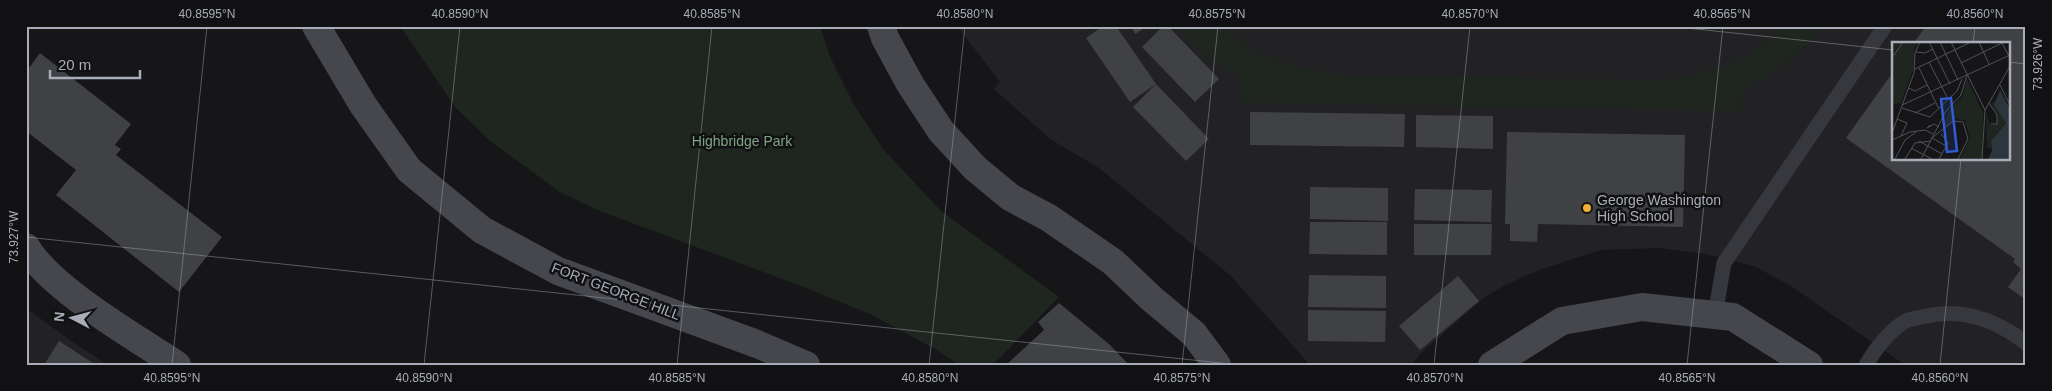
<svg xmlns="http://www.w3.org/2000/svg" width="2052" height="391" font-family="Helvetica,sans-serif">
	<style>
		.built { fill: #222225; fill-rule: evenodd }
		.green { fill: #1e261f }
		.building { fill: #404145 }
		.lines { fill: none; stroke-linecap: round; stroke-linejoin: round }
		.lane { stroke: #37383d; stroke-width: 15 }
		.secondary { stroke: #45474d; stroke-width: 28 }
		.ticks { fill: none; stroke: #a8adb8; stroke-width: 1; stroke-opacity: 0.45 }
		.poi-dot { fill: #f2b134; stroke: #111113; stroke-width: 2 }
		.labels { text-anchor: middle; stroke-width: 5; stroke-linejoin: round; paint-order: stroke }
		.park-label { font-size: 14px; fill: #7fa381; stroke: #111113 }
		.poi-label { font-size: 14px; fill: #a8adb8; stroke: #111113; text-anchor: start }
		.street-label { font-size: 14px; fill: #a8adb8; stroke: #111113 }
		.inset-road { fill: none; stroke: #505258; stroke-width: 1 }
		.view { fill: #325cd3; fill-opacity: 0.15; stroke: #325cd3; stroke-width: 2.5 }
		.inset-edge { fill: none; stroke: #a8adb8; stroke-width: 2.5 }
		.neatline { fill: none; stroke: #a8adb8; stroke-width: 2 }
		.ticks-label { font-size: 12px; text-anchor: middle; fill: #a8adb8 }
	</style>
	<rect width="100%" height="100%" fill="#161618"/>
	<g class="built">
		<path d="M959,26h1067v339h-121l-114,-79 -37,-20 -49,-12 -45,-6 -59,2 -62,20 -34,15 -20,12 -65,57 -9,11h-101l-79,-89 -132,-108 -49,-29 -56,-50 6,-7 -40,-52zM1893,44h115v115h-115z"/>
		<path d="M26,308l45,33 37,24h-82z"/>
	</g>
	<g class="green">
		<path d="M400,26h420l11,33 22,44 30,46 58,62 118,86 -66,68h-34l-24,-16 -63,-34 -66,-27 -209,-78 -37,-18 -71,-52 -33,-32z"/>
		<path d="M1177,26c9,0 35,-3 42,1 9,5 16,13 25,18 34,18 61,26 99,30l305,5c48,-1 101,-17 135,-54h38c-21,29 -48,48 -79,64l-2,21 -499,-9 1,-24 -29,-16z"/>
	</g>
	<g class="building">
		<path d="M1103,26h13l40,58 -26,18 -44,-64z"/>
		<path d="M1131,26h17l-13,8z"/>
		<path d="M1163,26h5l51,53 -24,23 -53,-55z"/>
		<path d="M1926,26h100v274l-18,-13 13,-18 -8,-7 2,-3 -169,-121 47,-66v87h115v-115h-95z"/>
		<path d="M40,53l91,71 -16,21 6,4 -5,6 106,82 -43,55 -123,-97 20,-25 -50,-39v-59z"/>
		<path d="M1156,84l53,55 -23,22 -53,-54z"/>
		<path d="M1250,112l155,2 -1,33 -154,-2z"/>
		<path d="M1416,115l77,1v33l-77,-2z"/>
		<path d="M1507,132l178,3 -2,92 -145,-3 -1,18 -27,-1v-17h-5z"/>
		<path d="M1310,187l78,1v33l-78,-2z"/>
		<path d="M1415,189l77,1 -1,32 -77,-2z"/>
		<path d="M1310,222h77v33l-78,-1z"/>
		<path d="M1414,224h78l-1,31h-77z"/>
		<path d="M1309,275l77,1v32l-78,-1z"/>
		<path d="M1458,276l21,25 -59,49 -21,-24z"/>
		<path d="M1059,303l50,41 20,21h-123l38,-35 -6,-8z"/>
		<path d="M1308,310l78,1 -1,31 -77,-1z"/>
		<path d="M59,341l37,24h-52z"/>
	</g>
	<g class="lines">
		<g class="lane">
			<path d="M1715,315l9,-52 161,-237"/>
			<path d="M1866,365c10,-17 21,-32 38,-43 5,-3 12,-4 18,-5 38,-10 73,2 104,26"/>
		</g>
		<g class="secondary">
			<path d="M316,26l47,79 46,65 73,60 76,41 199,73 49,21"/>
			<path d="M881,26l4,12 25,46 31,47 34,37 35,29 39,21 64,44 39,37 42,35 23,31"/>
			<path d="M26,247c26,43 108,89 151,118"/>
			<path d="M1492,365l70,-44 80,-14 91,10 76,48"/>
		</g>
	</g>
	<path class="ticks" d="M1668,26l225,24M1973,44l2,-18M2008,62l18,2M26,237l1214,128M172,365l35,-339M424,365l36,-339M677,365l35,-339M929,365l36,-339M1182,365l36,-339M1434,365l36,-339M1687,365l36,-339M1940,365l21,-206"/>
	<circle class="poi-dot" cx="1587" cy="208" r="5"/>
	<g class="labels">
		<g class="park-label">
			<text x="742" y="146">Highbridge Park</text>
		</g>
		<g class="poi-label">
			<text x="1597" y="205">George Washington<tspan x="1597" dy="16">High School</tspan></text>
		</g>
		<g class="street-label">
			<text transform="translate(616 291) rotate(21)" y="5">FORT GEORGE HILL</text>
		</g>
	</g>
	<g transform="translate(1892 42)">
		<rect width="118" height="118" fill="#161618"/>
		<path d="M0,0h26l-4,7 -1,21 -12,33 -9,1zM75,37l16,34 -1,46h-22l10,-21 -5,-17 -9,-3 -10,8 -2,-2 5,-13 14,-16zM104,59l-2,4 12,17 -15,19v8l-4,-2 -1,-34 4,12h6l1,-11 -6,-10z" fill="#1e261f"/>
		<path d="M108,48l9,17v52h-21l4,-8 -1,-10 15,-18 -12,-18z" fill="#2c353c"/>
		<path class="inset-road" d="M37,0l21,42M48,0l18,38M59,0l34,68 25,-44M87,0l10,22M110,1l8,15M24,10l9,1 8,-4M0,16l11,-16M37,20l18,35M69,21l43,-21M27,26l20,41M23,27l56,-27M108,43l10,20M16,46l7,3 12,-6M97,61l8,12v9h-6M10,63l108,-50M10,66l28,9 27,-26 5,-12M23,71l20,-10M5,77l10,4 -6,13M38,83l-3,3 7,-4 5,3M0,91l22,-60 1,-20 5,-11M40,96l14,8M40,96l21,-17 10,1 5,17 -10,20M0,98l18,-8 15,-2 8,4M27,99l23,13M19,106l21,11M3,117l10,-19 11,-8M13,117l10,-16 16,-2M29,117l25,-48 15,-16 6,-20M47,117l9,-16 -7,-9M90,117l3,-49"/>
		<path class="view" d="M59,56l6,53 -10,1 -6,-53z"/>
		<rect width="118" height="118" class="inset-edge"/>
	</g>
	<rect width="2052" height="391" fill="none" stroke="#111113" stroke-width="55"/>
	<g transform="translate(72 318) rotate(276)" stroke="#111113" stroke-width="4" paint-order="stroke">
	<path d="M0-4L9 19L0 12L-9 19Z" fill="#a8adb8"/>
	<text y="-8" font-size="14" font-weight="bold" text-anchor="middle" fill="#a8adb8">N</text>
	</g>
	<path d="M50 70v8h90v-8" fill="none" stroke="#a8adb8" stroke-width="2.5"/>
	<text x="58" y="70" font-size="15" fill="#a8adb8" stroke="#111113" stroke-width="4" paint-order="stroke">20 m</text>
	<rect x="28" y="28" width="1996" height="336" class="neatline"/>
	<g class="ticks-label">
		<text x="207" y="18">40.8595°N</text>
		<text x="460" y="18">40.8590°N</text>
		<text x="712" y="18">40.8585°N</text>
		<text x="965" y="18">40.8580°N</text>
		<text x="1217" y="18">40.8575°N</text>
		<text x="1470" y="18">40.8570°N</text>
		<text x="1722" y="18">40.8565°N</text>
		<text x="1975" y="18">40.8560°N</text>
		<text transform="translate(2038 64) rotate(-90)" y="4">73.926°W</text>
		<text transform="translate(14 237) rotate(-90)" y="4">73.927°W</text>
		<text x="172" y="382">40.8595°N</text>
		<text x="424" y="382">40.8590°N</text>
		<text x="677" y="382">40.8585°N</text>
		<text x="930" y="382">40.8580°N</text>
		<text x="1182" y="382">40.8575°N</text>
		<text x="1435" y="382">40.8570°N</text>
		<text x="1687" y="382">40.8565°N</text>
		<text x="1940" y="382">40.8560°N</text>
	</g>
</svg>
